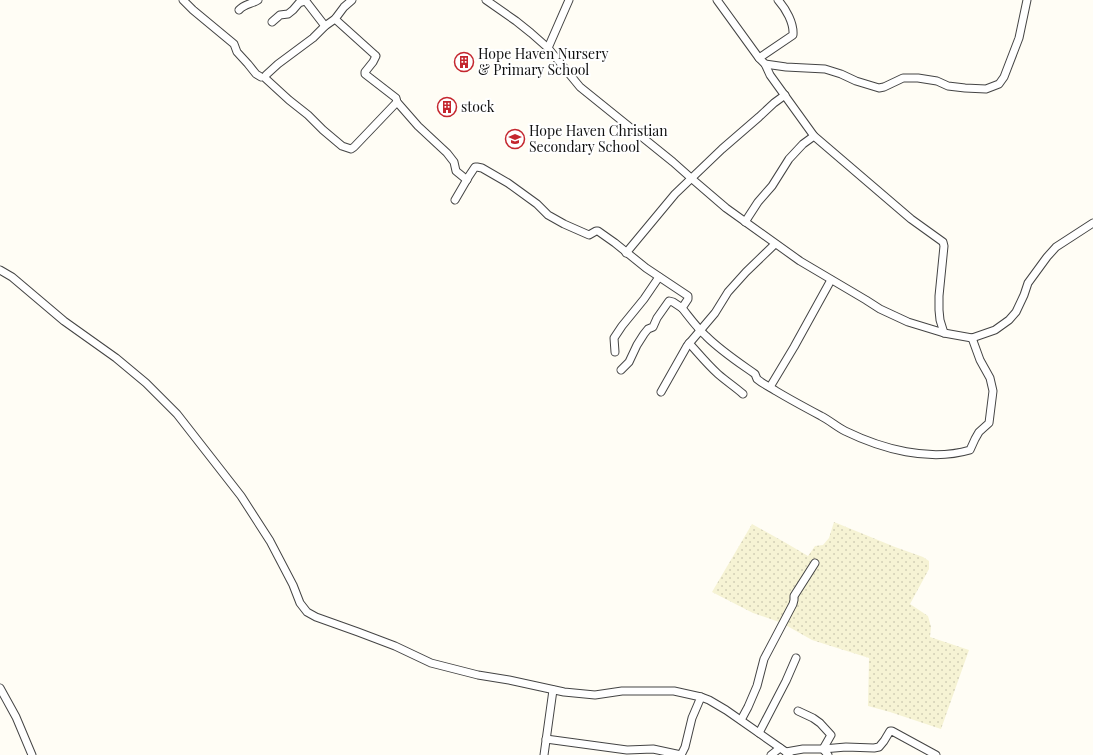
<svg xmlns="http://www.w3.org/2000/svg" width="1093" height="755" font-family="'Playfair Display',serif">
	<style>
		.farmland { fill: url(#farmland-dots) }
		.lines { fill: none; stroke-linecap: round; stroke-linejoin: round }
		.minor-casing { stroke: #444; stroke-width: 9 }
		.minor { stroke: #fff; stroke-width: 7 }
		.labels { text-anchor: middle; stroke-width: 4; stroke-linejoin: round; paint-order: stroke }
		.poi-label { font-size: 14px; fill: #111; stroke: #fff; text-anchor: start }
	</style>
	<defs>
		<pattern id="farmland-dots" width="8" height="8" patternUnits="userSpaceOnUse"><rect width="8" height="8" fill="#f6f3d4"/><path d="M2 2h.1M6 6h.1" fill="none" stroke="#d2cfb5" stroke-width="1.8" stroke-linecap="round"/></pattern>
	</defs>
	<rect width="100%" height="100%" fill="#fffdf5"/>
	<path class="farmland" d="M834,522l61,25 28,10 6,4v8l-19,35 18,12 3,11 -1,10 39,13 -28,79 -51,-17 -22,-6 1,-48 -57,-18 -30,-17 -29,-10 -41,-21 40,-68 34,19 22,13 7,-10 8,-1 6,-7z"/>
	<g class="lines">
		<g class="minor-casing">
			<g id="minor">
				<path d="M183,0l10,10 41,34 3,8 11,12 8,10 5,3"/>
				<path d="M305,0l20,26"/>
				<path d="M352,0l-8,7 -9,12 -10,7 -12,12 -35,26 -12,11 -1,3 24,22 19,15 15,15 19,16 9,3 3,-2 43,-45"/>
				<path d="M486,0l30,21 15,12 17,15 32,39 93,75 18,16 35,30 74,53 66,39 14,9 28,13 36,11 28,5 23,-8 14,-10 7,-8 8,-17 4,-12 19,-26 9,-10 37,-24"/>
				<path d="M717,0l42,58 6,6 5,11 44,61 97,83 32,23 1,4 -5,50v14l1,10 4,13"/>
				<path d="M239,10c5,-6 13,-6 19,-10"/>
				<path d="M335,19l40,36 1,1 -3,6 -8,10v2l31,24 1,4 21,24 29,27 7,9 2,9 11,9"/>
				<path d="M272,22l8,-7 8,-1 5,-4 6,-7 6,-2"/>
				<path d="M548,48l21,-48"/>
				<path d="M759,58l34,-23c1,-12 -7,-26 -15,-35"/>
				<path d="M765,64l21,3 39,2 16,5 15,7 23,7 5,-1 19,-9h15l19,3 11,5 17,2 21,1 13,-5 5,-7 15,-39 8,-38"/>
				<path d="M455,200l14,-24 6,-9h2l5,1 26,15 29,21 11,11 16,9 25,11 7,-4h2l17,12 31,25 42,28v3l-6,9c8,10 15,20 24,28 15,15 32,26 49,38l2,5c6,5 13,8 19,12 15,9 30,17 45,25 8,4 16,11 24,15 37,18 84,31 125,19l5,-11 4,-7 10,-9 4,-32 -3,-13 -10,-18 -8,-22"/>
				<path d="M745,222l13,-20 14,-16 17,-27 14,-15 11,-8"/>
				<path d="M626,253l49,-59 47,-45 37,-32 15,-14 11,-8"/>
				<path d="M0,270l12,7 52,44 52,37 30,25 31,31 64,82 29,45 23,44 7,18 7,9 9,5 42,15 37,14 36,17 47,12 31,5 55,12 31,3 27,-4h52l27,6 8,3 17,10 60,42 3,3"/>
				<path d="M689,343c10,11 18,21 29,31 8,7 17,13 25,20"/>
				<path d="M615,352l-1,-14 8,-12 22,-27 15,-22"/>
				<path d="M621,370l8,-8 8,-17 7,-11 4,-5 5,-2 4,-9 12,-17 4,1 9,6"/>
				<path d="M770,387l24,-40 37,-67"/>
				<path d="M661,392l26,-46 28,-33 13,-21 18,-20 29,-28"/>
				<path d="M0,688l16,29 16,38"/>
				<path d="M798,711l15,7 7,5 11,12 -8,14 5,6"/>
				<path d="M741,720l7,-13 9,-21 7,-27 29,-55 1,-4v-4l21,-33"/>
				<path d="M759,733l27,-52 10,-23"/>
				<path d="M546,739l81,11 26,-1 28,6"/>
				<path d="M786,752l17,-3h20l23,-2 28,1 5,-1 5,-6 6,-10h2l44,24"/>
				<path d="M544,755l9,-65"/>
				<path d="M681,755l4,-8 7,-29 9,-21"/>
				<path d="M771,755l9,-7"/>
			</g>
		</g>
		<use href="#minor" class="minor"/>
	</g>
	<defs>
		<g id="building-ring" transform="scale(1)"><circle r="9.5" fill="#fff" stroke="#c4262e" stroke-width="1.5"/><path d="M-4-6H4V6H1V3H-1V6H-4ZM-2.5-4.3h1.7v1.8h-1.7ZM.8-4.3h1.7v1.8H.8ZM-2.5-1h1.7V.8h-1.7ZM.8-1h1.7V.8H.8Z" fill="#c4262e"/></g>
		<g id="school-ring" transform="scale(1)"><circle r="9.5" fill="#fff" stroke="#c4262e" stroke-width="1.5"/><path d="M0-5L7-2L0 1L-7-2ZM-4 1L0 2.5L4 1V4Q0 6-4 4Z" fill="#c4262e"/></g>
	</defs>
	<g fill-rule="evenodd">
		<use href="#building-ring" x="464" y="62"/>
		<use href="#building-ring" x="447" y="107"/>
		<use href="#school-ring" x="515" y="139"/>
	</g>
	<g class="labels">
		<g class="poi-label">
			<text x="478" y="59">Hope Haven Nursery<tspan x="478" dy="16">&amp; Primary School</tspan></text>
			<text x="461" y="112">stock</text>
			<text x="529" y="136">Hope Haven Christian<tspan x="529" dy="16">Secondary School</tspan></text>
		</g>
	</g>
</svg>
